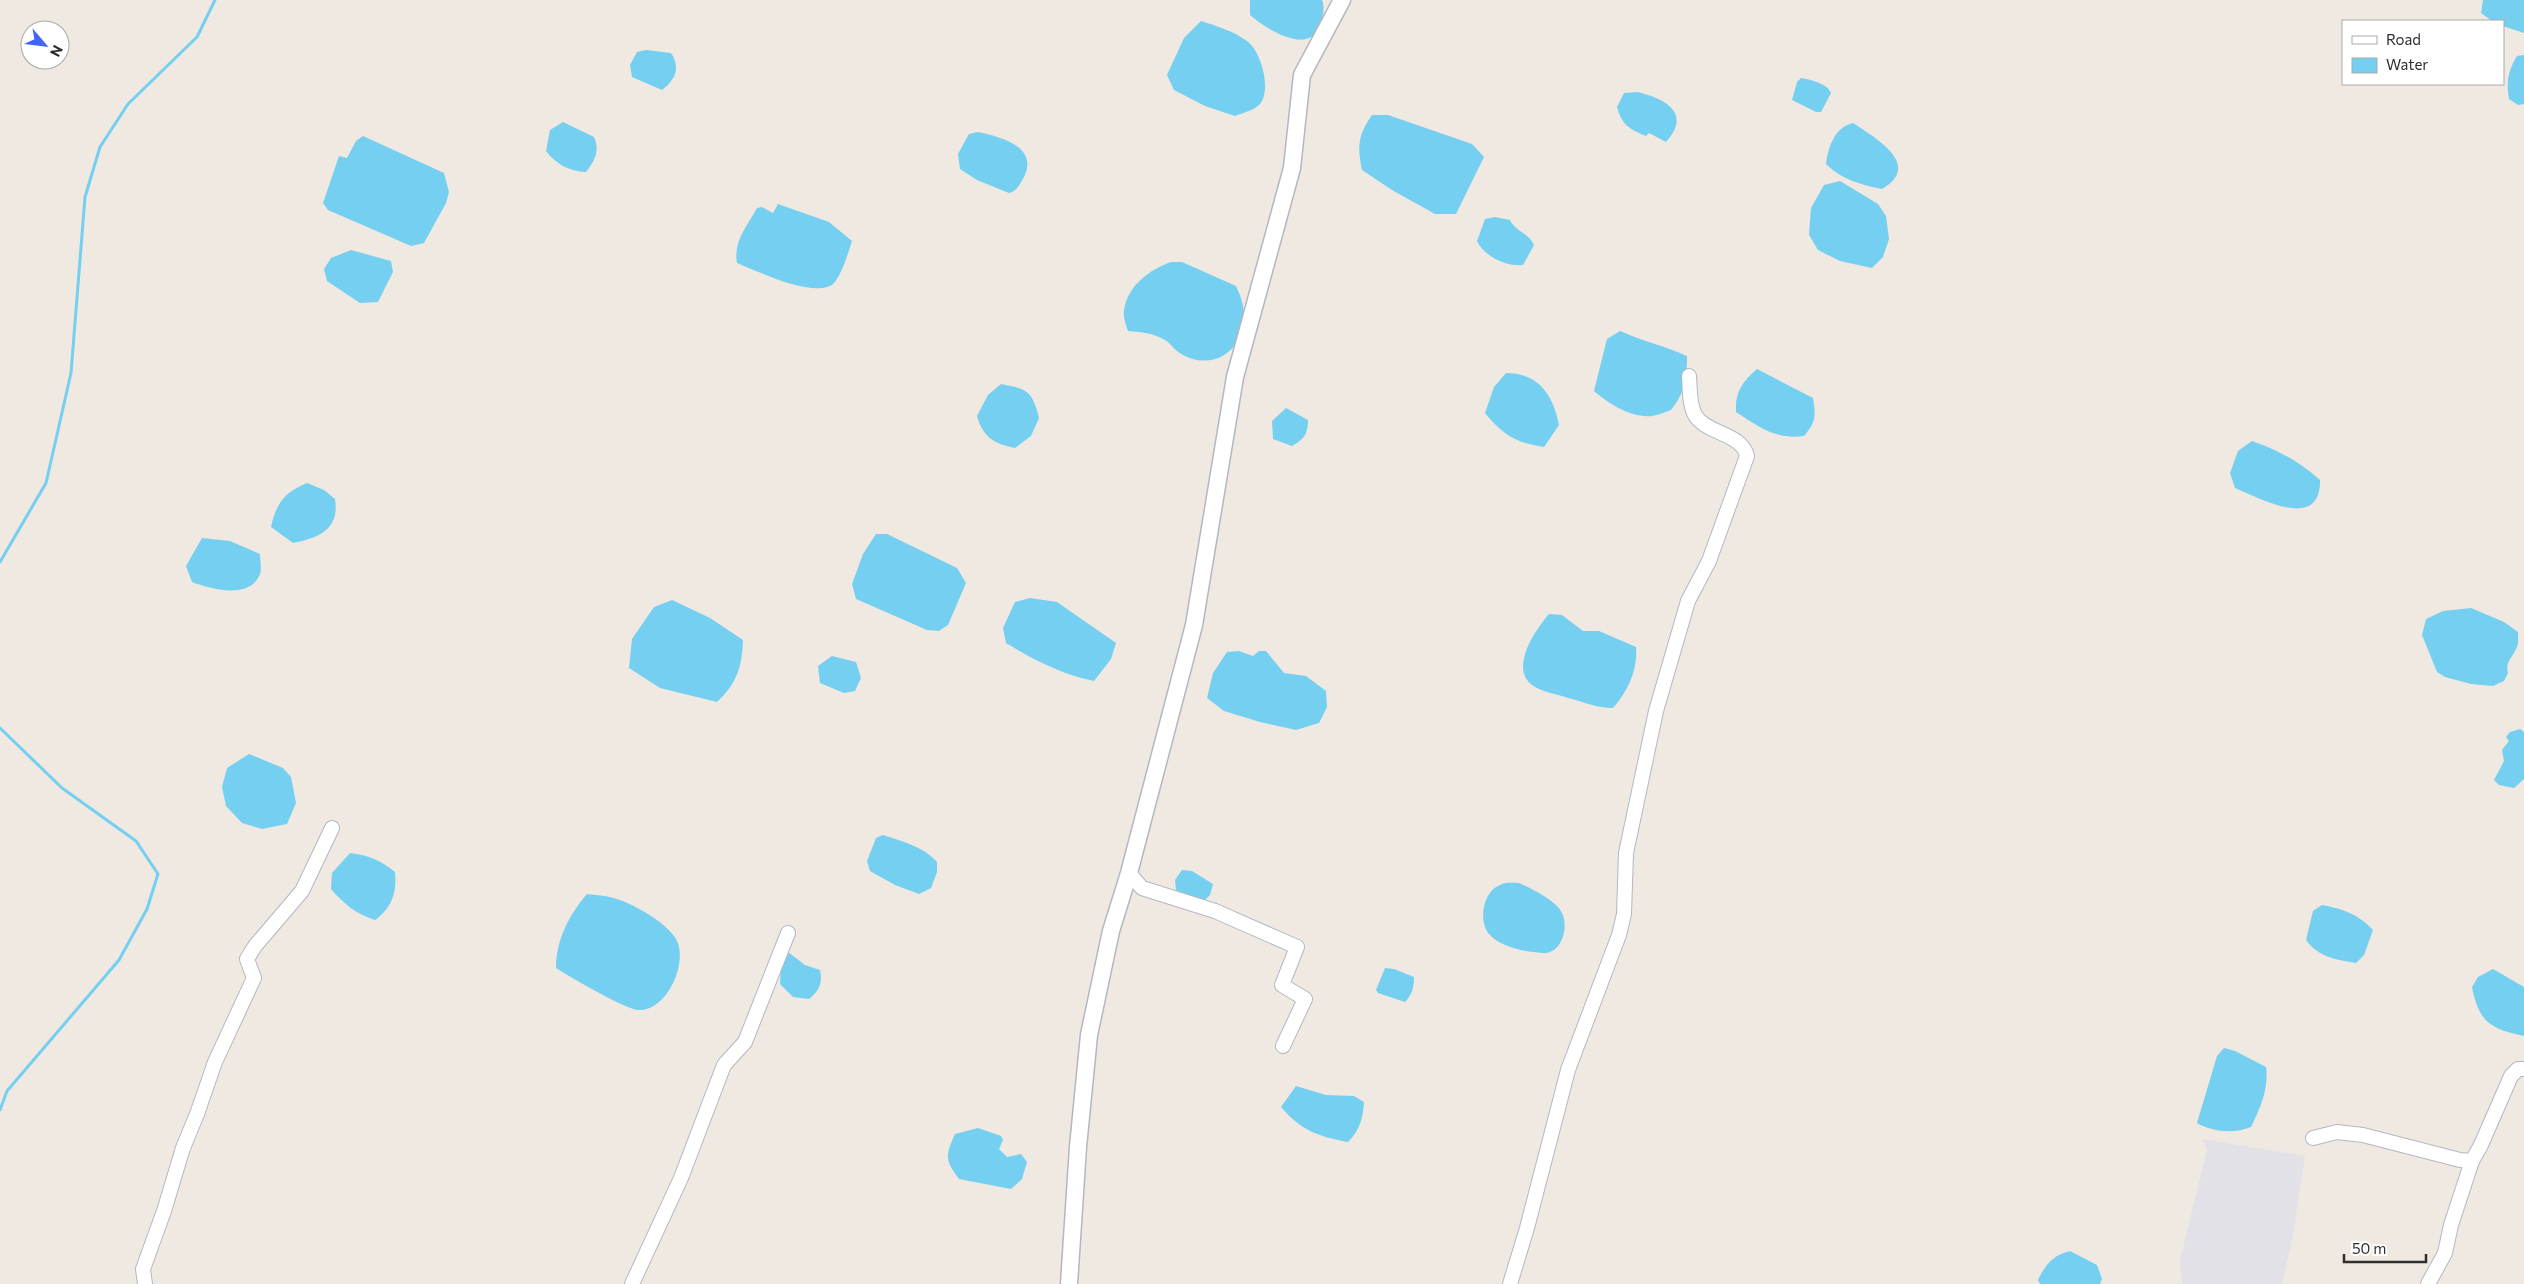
<svg xmlns="http://www.w3.org/2000/svg" width="2524" height="1284" font-family="Commissioner,sans-serif">
	<style>
		.industrial { fill: #e3e1e8 }
		.water { fill: #75cff0 }
		.lines { fill: none; stroke-linecap: round; stroke-linejoin: round }
		.stream { stroke: #75cff0; stroke-width: 3 }
		.minor-casing { stroke: #b4b7c1; stroke-width: 16 }
		.tertiary-casing { stroke: #b4b7c1; stroke-width: 19 }
		.minor { stroke: #fff; stroke-width: 14 }
		.tertiary { stroke: #fff; stroke-width: 16 }
	</style>
	<rect width="100%" height="100%" fill="#efe9e1"/>
	<path class="industrial" d="M2202,1139l103,17 -12,79 -11,49h-100l-2,-24 27,-111z"/>
	<g class="water">
		<path d="M1250,0h72c3,6 1,16 -1,23 -10,35 -55,6 -71,-8z"/>
		<path d="M2483,0h41v33l-21,-7v-5h-11l-11,-8z"/>
		<path d="M1201,21c16,5 32,10 46,20 14,10 25,49 13,63 -5,6 -18,9 -25,12l-30,-10 -31,-16 -7,-15 17,-37z"/>
		<path d="M646,50l25,3c10,15 4,27 -9,37l-30,-13 -2,-12 7,-13z"/>
		<path d="M2524,55v49l-6,1 -9,-6c-3,-16 -1,-29 8,-43z"/>
		<path d="M1801,78c10,2 26,5 30,15l-10,19h-5l-24,-12 5,-18z"/>
		<path d="M1637,92c27,6 56,21 29,50l-17,-9 -3,3c-17,-7 -24,-11 -29,-29l7,-14z"/>
		<path d="M1372,115h16l84,29 12,13 -28,57h-21l-43,-24 -30,-20c-5,-24 -4,-35 10,-55z"/>
		<path d="M563,122l31,15c6,14 1,23 -8,35 -17,-1 -29,-7 -40,-21l4,-21z"/>
		<path d="M1853,123c21,14 71,42 29,66 -21,-4 -41,-10 -56,-25 2,-17 9,-37 27,-41z"/>
		<path d="M978,132c22,5 61,14 46,45 -5,8 -6,13 -15,16l-32,-13 -17,-11 -2,-15 11,-20z"/>
		<path d="M363,136l81,37 5,19 -3,11 -22,40 -13,3 -83,-36 -5,-7 16,-47 8,2 9,-17z"/>
		<path d="M1840,181l38,23 8,12 3,23 -6,18 -11,11 -32,-7 -22,-11 -9,-15 2,-27 13,-23z"/>
		<path d="M778,204l51,18 23,19c-4,12 -10,34 -19,43 -18,15 -76,-13 -96,-21 -4,-21 10,-37 20,-55l5,-1 11,6z"/>
		<path d="M1495,217l15,3c6,12 19,13 24,25l-11,20c-17,2 -39,-9 -46,-24l8,-22z"/>
		<path d="M351,250l40,11 2,11 -15,30 -18,1 -33,-22 -3,-12 7,-11z"/>
		<path d="M1171,262h11l54,24c9,19 11,33 3,52 -12,25 -41,29 -62,13 -4,-3 -7,-8 -12,-11 -12,-7 -24,-8 -37,-9 -2,-6 -5,-14 -4,-20 3,-25 25,-41 47,-49z"/>
		<path d="M1620,331c22,10 45,15 67,25 0,21 -2,37 -16,54 -6,2 -13,5 -19,6 -21,2 -43,-12 -58,-25l13,-52z"/>
		<path d="M1757,369l56,29c3,18 3,24 -9,38 -28,4 -45,-9 -68,-24 -1,-20 6,-30 21,-43z"/>
		<path d="M1506,373c33,0 47,22 53,52l-15,22c-28,-4 -41,-12 -59,-34l9,-26z"/>
		<path d="M1001,384c27,5 31,7 38,34l-8,18 -16,12c-21,-4 -32,-11 -38,-32l11,-21z"/>
		<path d="M1286,408l22,12c0,14 -4,19 -16,26l-19,-7 -1,-18z"/>
		<path d="M2252,441c26,9 48,21 68,39 1,52 -59,19 -85,8l-5,-15 8,-22z"/>
		<path d="M307,483l17,7 11,9c5,30 -16,39 -42,44l-22,-16c5,-24 14,-35 36,-44z"/>
		<path d="M876,534h11l70,34 9,15 -18,42 -9,6 -12,-1 -71,-31 -4,-15 11,-30z"/>
		<path d="M202,538l28,3 30,13c0,6 2,15 0,20 -10,26 -50,15 -68,8l-6,-16z"/>
		<path d="M1030,598l27,4 59,41 -5,16 -17,22c-33,-7 -60,-21 -88,-38l-3,-15 12,-26z"/>
		<path d="M672,600l38,18 33,22c-1,27 -6,43 -26,62l-57,-14 -31,-20 3,-29 22,-32z"/>
		<path d="M2471,608l33,14 14,10c0,5 1,13 -2,17 -4,9 -11,13 -8,24l-4,8 -11,5 -22,-2 -26,-7 -8,-5 -15,-37 4,-16 17,-8z"/>
		<path d="M1549,614l13,1 21,16h16l37,16c2,22 -8,44 -23,61 -16,0 -29,-6 -45,-10 -11,-4 -26,-6 -36,-13 -23,-17 4,-56 17,-71z"/>
		<path d="M1239,651l14,5 6,-5h7l18,22 22,3 20,15 1,16 -8,16 -23,7 -36,-8 -36,-11 -17,-13 6,-25 14,-21z"/>
		<path d="M832,656l24,6 5,16 -6,13 -11,2 -24,-10 -2,-17z"/>
		<path d="M2520,729l4,3v47l-10,9 -15,-3 -5,-5 10,-19 -2,-11 7,-9 -3,-4 4,-5z"/>
		<path d="M249,754l34,14 8,9 5,26 -9,21 -25,5 -20,-6 -16,-17 -4,-19 5,-19z"/>
		<path d="M883,835c19,6 41,12 54,27v10l-6,16 -12,6 -24,-9 -25,-14 -3,-10 9,-23z"/>
		<path d="M350,853c18,2 30,7 45,19 2,20 -3,36 -20,48 -19,-6 -31,-16 -44,-31l1,-16z"/>
		<path d="M1182,870l10,1 21,13 -3,11 -5,5h-8l-21,-10 -1,-10z"/>
		<path d="M1519,883c12,5 38,18 43,30 7,14 0,42 -20,40 -16,-1 -42,-6 -53,-19 -11,-13 -6,-43 11,-49 5,-3 13,-2 19,-2z"/>
		<path d="M587,894c9,1 21,2 30,5 18,6 50,24 59,40 13,23 -9,73 -38,71 -13,-1 -68,-33 -82,-42 0,-28 13,-53 31,-74z"/>
		<path d="M2322,905c21,4 36,9 51,25l-9,25 -8,8c-19,-3 -38,-6 -50,-23l7,-29z"/>
		<path d="M788,952l17,13 15,5c3,13 -1,21 -11,29l-16,-2 -13,-13 1,-18z"/>
		<path d="M1385,968l9,1 20,8c0,10 -2,18 -9,25l-27,-9 -2,-3z"/>
		<path d="M2493,969l31,18v49c-34,-7 -45,-14 -52,-49l6,-10z"/>
		<path d="M2224,1048l11,3 31,16c3,22 -6,41 -15,60 -16,7 -39,5 -54,-4l20,-67z"/>
		<path d="M1296,1086l30,9 28,1 10,6c-1,16 -4,28 -16,40 -31,-6 -46,-11 -67,-35z"/>
		<path d="M978,1128l23,8 2,4 -4,9 8,8 14,-3 6,8 -5,17 -11,10 -52,-10c-14,-19 -14,-23 -4,-45z"/>
		<path d="M2070,1251l27,14 5,14 -2,5h-60l-2,-4c7,-15 15,-25 32,-29z"/>
	</g>
	<g class="lines">
		<g class="stream">
			<path d="M0,562l46,-79 25,-110 14,-176 15,-50 28,-43 69,-67 18,-37"/>
			<path d="M0,728l62,60 74,53 22,33 -11,35 -28,51 -112,131 -7,19"/>
		</g>
		<g class="minor-casing">
			<g id="minor">
				<path d="M1129,873l13,15 73,23 82,36 -15,38 23,14 -22,47"/>
				<path d="M2313,1138l24,-6 26,3 97,25 12,1 9,-16 30,-69 7,-7h6"/>
				<path d="M145,1284l-2,-15 21,-58 19,-63 14,-34 18,-52 39,-84 -7,-19 8,-13 47,-55 30,-63"/>
				<path d="M632,1284l49,-106 43,-113 21,-23 43,-109"/>
				<path d="M1510,1284l17,-56 41,-158 51,-135 5,-21 2,-61 30,-142 32,-110 21,-40 38,-105c-5,-23 -41,-22 -52,-41 -6,-11 -5,-27 -6,-39"/>
				<path d="M2428,1284l17,-31 6,-28 21,-64"/>
			</g>
		</g>
		<g class="tertiary-casing">
			<path id="tertiary" d="M1069,1284l9,-137 11,-112 22,-104 18,-58 65,-248 41,-248 57,-209 10,-93 40,-75"/>
		</g>
		<use href="#minor" class="minor"/>
		<use href="#tertiary" class="tertiary"/>
	</g>
	<rect x="2342" y="20" width="162" height="65" fill="#ffffff" stroke="#ababab"/>
	<rect x="2352" y="36" width="25" height="8" fill="#ffffff" stroke="#ababab"/>
	<text x="2386" y="45" font-size="15" fill="#2e2e2e">Road</text>
	<rect x="2352" y="58" width="25" height="15" fill="#75cff0" stroke="#ababab"/>
	<text x="2386" y="70" font-size="15" fill="#2e2e2e">Water</text>
	<g transform="translate(45 45) rotate(118)"><circle r="24" fill="#ffffff" stroke="#ababab"/>
	<path d="M0-4L9 19L0 12L-9 19Z" fill="#4264fb"/>
	<text y="-8" font-size="14" font-weight="bold" text-anchor="middle" fill="#2e2e2e">N</text>
	</g>
	<path d="M2344 1254v8h82v-8" fill="none" stroke="#2e2e2e" stroke-width="2.5"/>
	<text x="2352" y="1254" font-size="15" fill="#2e2e2e" stroke="#ffffff" stroke-width="4" paint-order="stroke">50 m</text>
</svg>
